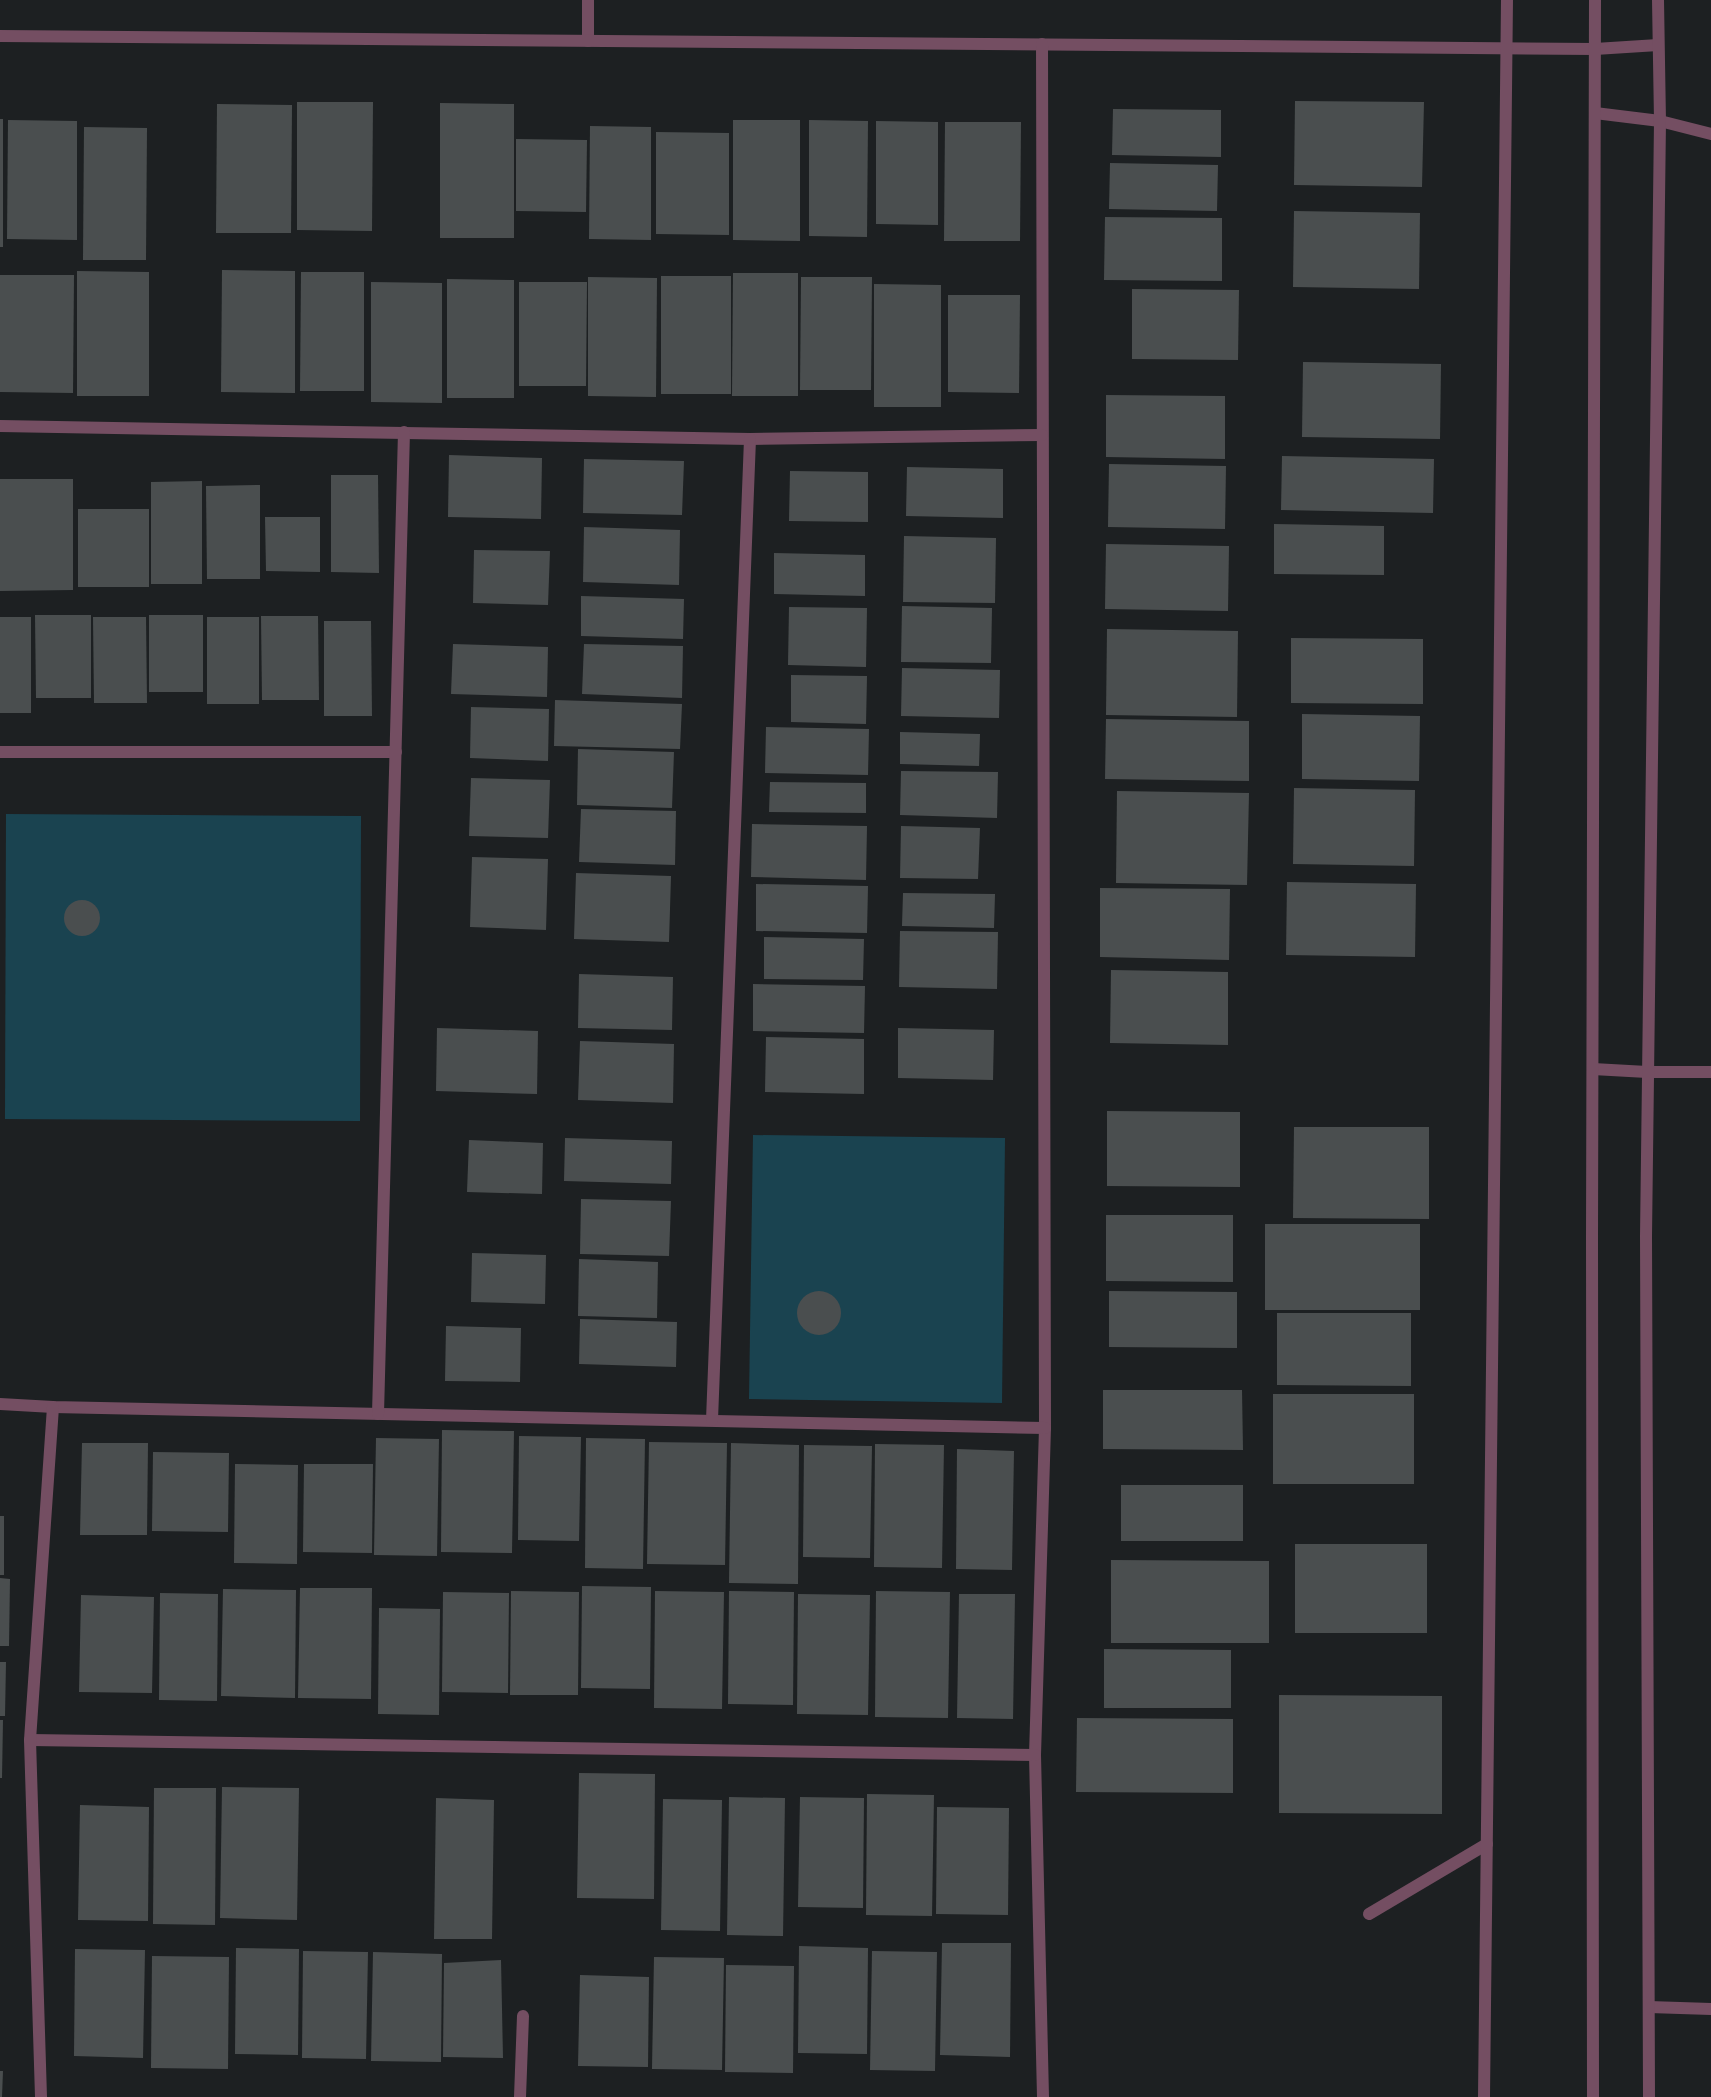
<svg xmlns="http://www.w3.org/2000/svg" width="1711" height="2097" font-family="'Varela Round',sans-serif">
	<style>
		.green { fill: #1a4350 }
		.building { fill: #4a4e4f }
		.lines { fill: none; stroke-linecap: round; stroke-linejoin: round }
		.minor { stroke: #744e62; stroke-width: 12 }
	</style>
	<rect width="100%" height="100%" fill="#1d2022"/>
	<g class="green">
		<path d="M6,814l355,2 -1,305 -355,-2z"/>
		<path d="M753,1135l252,3 -3,265 -253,-4z"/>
	</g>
	<g class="building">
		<path d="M1295,101l129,1 -2,85 -128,-2z"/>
		<path d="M297,102h76l-1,129 -75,-1z"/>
		<path d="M440,103l74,1v134h-74z"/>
		<path d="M217,104l75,1 -1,128h-75z"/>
		<path d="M1113,109l108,1v47l-109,-2z"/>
		<rect x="0" y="119" width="3" height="128"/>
		<path d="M8,120l69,1v119l-70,-1z"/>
		<path d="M733,120h67v121l-67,-1z"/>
		<path d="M809,120l59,1 -1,116 -58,-1z"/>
		<path d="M876,121l62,1v103l-62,-1z"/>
		<path d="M945,122h76l-1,119h-76z"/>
		<path d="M590,126l61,1v113l-62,-1z"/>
		<path d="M84,127l63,1 -1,132h-63z"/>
		<path d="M656,132l73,1v102l-73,-1z"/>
		<path d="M516,139l71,1 -1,72 -70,-1z"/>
		<path d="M1110,163l108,2 -1,46 -108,-2z"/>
		<path d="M1294,211l126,2 -1,76 -126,-2z"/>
		<path d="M1105,217l117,1v63l-118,-1z"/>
		<path d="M222,270l73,1v122l-74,-1z"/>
		<path d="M77,271l72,1v124h-72z"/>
		<path d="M301,272h63v119h-64z"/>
		<path d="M733,273h65v123h-66z"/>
		<path d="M0,275h74l-1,118 -73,-1z"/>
		<rect x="661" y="276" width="70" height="118"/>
		<path d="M588,277l69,1 -1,119 -68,-1z"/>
		<path d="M801,277h71l-1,113h-71z"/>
		<path d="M447,279l67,1v118h-67z"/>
		<path d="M371,282l71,1v120l-71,-1z"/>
		<path d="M519,282h68l-1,104h-67z"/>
		<path d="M874,284l67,1v122h-67z"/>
		<path d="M1132,289l107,1 -1,70 -106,-1z"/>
		<path d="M948,295h72l-1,98 -71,-1z"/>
		<path d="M1303,362l138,2 -1,75 -138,-2z"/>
		<path d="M1106,395l119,1v63l-119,-2z"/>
		<path d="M449,455l93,3 -1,61 -93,-2z"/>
		<path d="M1282,456l152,3 -1,54 -152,-3z"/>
		<path d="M584,459l100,2 -2,54 -99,-2z"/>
		<path d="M1109,464l117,2 -1,63 -117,-2z"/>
		<path d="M907,467l96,2v49l-97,-2z"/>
		<path d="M790,471l78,1v50l-79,-1z"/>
		<path d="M331,475h47l1,98 -48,-1z"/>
		<path d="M0,479h73v111l-73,1z"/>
		<path d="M202,481v103h-51v-102z"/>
		<path d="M260,485v94h-53l-1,-93z"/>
		<rect x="78" y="509" width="71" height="78"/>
		<path d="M265,517h55v55l-54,-1z"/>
		<path d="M1274,524l110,2v49l-110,-1z"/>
		<path d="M584,527l96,3 -1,55 -96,-3z"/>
		<path d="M904,536l92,2 -1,65 -92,-1z"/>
		<path d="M1106,544l123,2 -1,65 -123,-2z"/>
		<path d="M474,550l76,1 -2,54 -75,-2z"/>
		<path d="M774,553l91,2v41l-91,-2z"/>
		<path d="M581,596l103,3 -1,40 -102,-3z"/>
		<path d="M902,606l90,2 -1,55 -90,-1z"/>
		<path d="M789,607l78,1 -1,59 -78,-2z"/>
		<path d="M35,615h56v83h-55z"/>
		<rect x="149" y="615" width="54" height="77"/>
		<path d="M261,616h57l1,84h-57z"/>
		<rect x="0" y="617" width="31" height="96"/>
		<path d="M93,617h53l1,86h-53z"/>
		<rect x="207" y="617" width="52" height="87"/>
		<path d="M324,621h47l1,95h-48z"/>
		<path d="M1107,629l131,2 -1,86 -131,-2z"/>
		<path d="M1291,638l132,1v65l-132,-1z"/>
		<path d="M453,644l95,3 -1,50 -96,-3z"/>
		<path d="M584,644l99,2 -1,52 -100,-4z"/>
		<path d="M902,668l98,2 -1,48 -98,-2z"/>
		<path d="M791,675l76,1 -1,48 -75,-2z"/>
		<path d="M555,700l127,4 -2,45 -126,-3z"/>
		<path d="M471,707l78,2 -1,52 -78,-3z"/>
		<path d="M1302,714l118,2 -1,65 -117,-2z"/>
		<path d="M1106,719l143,2v60l-144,-2z"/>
		<path d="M766,727l103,2 -1,46 -103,-2z"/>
		<path d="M900,732l80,2 -1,32 -79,-2z"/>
		<path d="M578,749l96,3 -2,56 -95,-3z"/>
		<path d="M901,771l97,1 -1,46 -97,-3z"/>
		<path d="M471,778l79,2 -2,58 -79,-2z"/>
		<path d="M770,782l96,1v30l-97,-1z"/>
		<path d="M1294,788l121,2 -1,76 -121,-2z"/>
		<path d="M1117,791l132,2 -2,92 -131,-2z"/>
		<path d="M581,809l95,2 -1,54 -96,-3z"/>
		<path d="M752,824l115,2 -1,54 -115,-3z"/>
		<path d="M901,826l79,2 -2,51 -78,-1z"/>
		<path d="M472,857l76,2 -2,71 -76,-3z"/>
		<path d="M576,873l95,3 -2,66 -95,-3z"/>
		<path d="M1287,882l129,2 -1,73 -129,-2z"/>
		<path d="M756,884l112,2 -1,47 -111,-2z"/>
		<path d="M1100,888l130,1 -1,71 -129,-3z"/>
		<path d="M903,893l92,1 -1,34 -92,-2z"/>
		<circle cx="82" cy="918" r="18"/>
		<path d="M900,931l98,1 -1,57 -98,-2z"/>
		<path d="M764,937l100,2 -1,41 -99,-1z"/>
		<path d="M1111,970l117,2v73l-118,-2z"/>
		<path d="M579,974l94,3 -1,53 -94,-2z"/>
		<path d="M753,984l112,2 -1,47 -111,-2z"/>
		<path d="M437,1028l101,3 -1,63 -101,-3z"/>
		<path d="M898,1028l96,2 -1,50 -95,-2z"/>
		<path d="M766,1037l98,2v55l-99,-2z"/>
		<path d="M580,1041l94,3 -1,59 -95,-3z"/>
		<path d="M1107,1111l133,1v75l-133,-1z"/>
		<path d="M1294,1127h135v92l-136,-1z"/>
		<path d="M565,1138l107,3 -1,43 -107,-3z"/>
		<path d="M469,1140l74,3 -1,51 -75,-2z"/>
		<path d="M581,1199l90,2 -2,55 -89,-2z"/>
		<path d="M1106,1215h127v67l-127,-1z"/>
		<rect x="1265" y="1224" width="155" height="86"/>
		<path d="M472,1253l74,2 -1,49 -74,-2z"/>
		<path d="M579,1259l79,3 -1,56 -79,-2z"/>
		<circle cx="819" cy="1313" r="22"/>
		<path d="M1109,1291l128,1v56l-128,-1z"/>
		<path d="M1277,1313h134v73l-134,-1z"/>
		<path d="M580,1319l97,3 -1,45 -97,-3z"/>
		<path d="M446,1326l75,2 -1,54 -75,-1z"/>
		<path d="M1103,1390h139l1,60 -140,-1z"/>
		<rect x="1273" y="1394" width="141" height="90"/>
		<path d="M442,1430l72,1 -2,122 -71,-1z"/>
		<path d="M519,1436l62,1 -2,104 -61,-1z"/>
		<path d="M376,1438l63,1 -2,117 -63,-1z"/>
		<path d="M586,1438l59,1 -2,130 -58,-1z"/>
		<path d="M649,1442l78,1 -2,122 -78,-1z"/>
		<path d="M82,1443h66l-1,92h-67z"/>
		<path d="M731,1443l68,2 -1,139 -69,-1z"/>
		<path d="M875,1444l69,1 -2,123 -68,-1z"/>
		<path d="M804,1445l68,1 -2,112 -67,-1z"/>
		<path d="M957,1449l57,2 -2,119 -56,-1z"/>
		<path d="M153,1452l76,1 -1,79 -76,-1z"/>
		<path d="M235,1464l63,1 -1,99 -63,-1z"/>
		<path d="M304,1464h69l-1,89 -69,-1z"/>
		<rect x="1121" y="1485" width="122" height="56"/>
		<rect x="0" y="1516" width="4" height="59"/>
		<rect x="1295" y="1544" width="132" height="89"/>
		<path d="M1111,1560l158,1v82h-158z"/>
		<path d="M0,1578l10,1 -1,67h-9z"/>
		<path d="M582,1586l69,1 -1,102 -69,-1z"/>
		<path d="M300,1588h72l-1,111 -73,-1z"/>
		<path d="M223,1589l73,1 -1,108 -74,-2z"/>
		<path d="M511,1591l68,1 -1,103h-68z"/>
		<path d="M655,1591l69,1 -2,117 -68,-1z"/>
		<path d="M729,1591l65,1 -1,113 -65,-1z"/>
		<path d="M876,1591l74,1 -2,126 -73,-1z"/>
		<path d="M443,1592l66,1 -1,100 -66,-1z"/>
		<path d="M160,1593l58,1 -1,107 -58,-1z"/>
		<path d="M798,1594l72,1 -2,120 -71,-1z"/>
		<path d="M959,1594h56l-2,125 -56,-1z"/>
		<path d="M81,1595l73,2 -2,96 -73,-1z"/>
		<path d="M379,1608l61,1 -1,106 -61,-1z"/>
		<path d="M1104,1649l127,1v58h-127z"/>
		<path d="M0,1662h6l-1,54h-5z"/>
		<path d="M1279,1695l163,1v118l-163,-1z"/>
		<path d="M1077,1718l156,1v74l-157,-1z"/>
		<path d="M0,1720h3l-1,58h-2z"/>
		<path d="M579,1773l76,1 -1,125 -77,-1z"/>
		<path d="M222,1787l77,1 -2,132 -77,-2z"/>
		<path d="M154,1788h62l-1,137 -62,-1z"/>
		<path d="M867,1794l67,1 -2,121 -66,-1z"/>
		<path d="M729,1797l56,1 -2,138 -56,-1z"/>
		<path d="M800,1797l64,1 -1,110 -65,-1z"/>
		<path d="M436,1798l58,2 -2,139h-58z"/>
		<path d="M663,1799l59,1 -2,131 -59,-1z"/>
		<path d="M80,1805l69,2 -1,114 -70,-1z"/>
		<path d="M937,1807l72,1 -1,107 -72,-1z"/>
		<path d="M942,1943h69l-1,114 -70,-2z"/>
		<path d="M799,1946l69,2 -1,106 -69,-1z"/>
		<path d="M236,1948l63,1 -1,106 -63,-1z"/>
		<path d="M75,1949l70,1 -2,108 -69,-2z"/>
		<path d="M303,1951l65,1 -2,107 -64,-1z"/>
		<path d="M872,1951l65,1 -2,119 -65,-1z"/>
		<path d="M373,1952l69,2 -1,108 -70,-1z"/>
		<path d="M152,1956l77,1 -1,112 -77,-1z"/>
		<path d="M654,1957l70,1 -2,112 -70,-1z"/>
		<path d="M501,1960l2,98 -60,-1 1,-94z"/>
		<path d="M726,1965l68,1 -1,107 -68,-1z"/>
		<path d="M580,1975l69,2 -1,90 -70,-1z"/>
		<path d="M0,2071h3l-1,26h-2z"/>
	</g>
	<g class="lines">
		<g class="minor">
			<path d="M588,0v41"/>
			<path d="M0,36l1595,13 63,-4"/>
			<path d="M1042,44l3,1384 -10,327 8,342"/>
			<path d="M1595,113l65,8 51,13"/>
			<path d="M0,426l750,13 292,-4"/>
			<path d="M0,752h396"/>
			<path d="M1593,1069l54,3h64"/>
			<path d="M0,1404l53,3 992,21"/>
			<path d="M378,1414l26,-982"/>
			<path d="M712,1420l38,-981"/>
			<path d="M30,1740l1005,15"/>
			<path d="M1369,1914l118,-70"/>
			<path d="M1649,2007l62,2"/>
			<path d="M41,2097l-11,-357 23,-333"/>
			<path d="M520,2097l3,-81"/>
			<path d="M1484,2097l23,-2097"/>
			<path d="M1593,2097l-1,-862 3,-1235"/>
			<path d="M1649,2097l-3,-861 14,-1115 -2,-121"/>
		</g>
	</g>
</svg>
